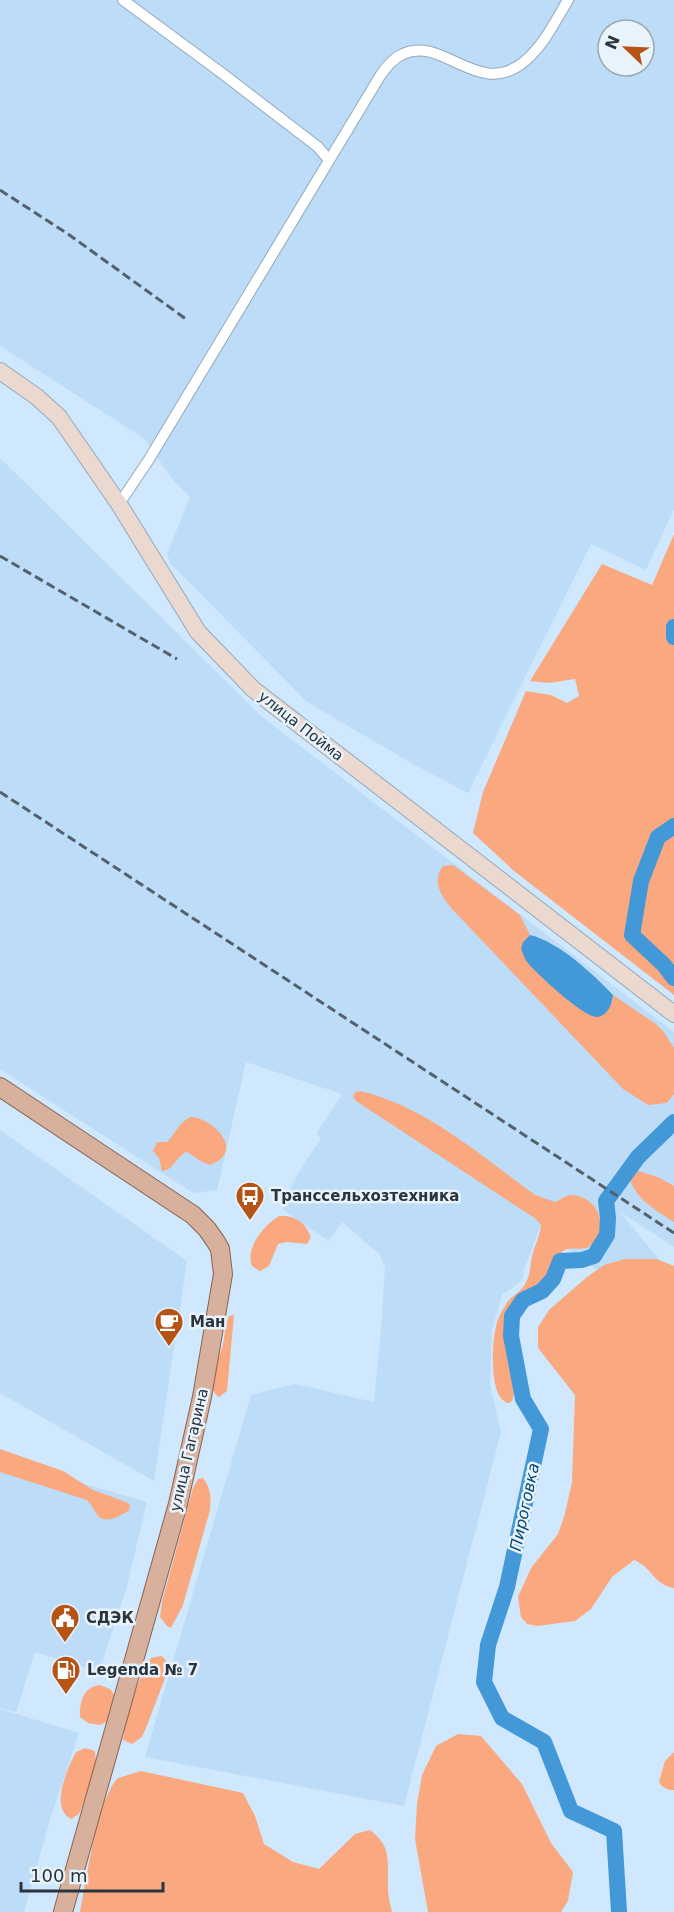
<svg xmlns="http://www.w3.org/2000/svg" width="674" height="1912" font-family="'DejaVu Sans',sans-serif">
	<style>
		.built { fill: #bddcf7; fill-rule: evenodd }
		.green { fill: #faa87f }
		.water { fill: #4398d7 }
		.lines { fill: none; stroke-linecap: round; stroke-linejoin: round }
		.river { stroke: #4398d7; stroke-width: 16 }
		.street-casing { stroke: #91a9bd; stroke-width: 12 }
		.secondary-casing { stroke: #91a9bd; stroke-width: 18 }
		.primary-casing { stroke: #8a6351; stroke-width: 20 }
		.street { stroke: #fff; stroke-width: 10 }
		.secondary { stroke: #ebd8ce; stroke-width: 16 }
		.primary { stroke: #d7b19e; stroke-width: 18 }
		.rail { stroke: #53616c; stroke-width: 3; stroke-dasharray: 9 4.5; stroke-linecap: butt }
		.labels { text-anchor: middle; stroke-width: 5; stroke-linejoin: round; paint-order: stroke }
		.street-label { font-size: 15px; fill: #2a343c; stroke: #e9f3fc }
		.poi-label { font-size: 15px; font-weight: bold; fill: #2a343c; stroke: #e9f3fc; text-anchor: start }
		.water-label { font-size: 16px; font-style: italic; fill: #074a74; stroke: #e9f3fc }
	</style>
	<rect width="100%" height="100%" fill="#cfe8fe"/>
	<g class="built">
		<path d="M0,0h674v509l-28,61 -55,-26 -123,249 -55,-29 -106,-62 -136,-138 -4,-10 23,-57 -18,-18 -27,-40 -145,-93zM608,30h36v36h-36z"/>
		<path d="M0,458l261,258 413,316v215l-55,-36 55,66v44l-92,-61 -42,-33 -15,40 -3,13 -11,9 -9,5 -10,36 -2,54 11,48 -97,374 -259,-49 106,-362 44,-11 79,18 7,-73 4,-62 -6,-13 -37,-32 -13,19 -46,-31 11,-30 27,-42 -5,-4 26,-40 -96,-32 -29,128 -24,3 -193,-124z"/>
		<path d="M0,1130l187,131 -33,220 -154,-88z"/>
		<path d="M0,1460l147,42 -20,84 -28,86 -64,-20 -19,60 -16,-4z"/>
		<path d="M0,1709l79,24 -28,83 -27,96h-24z"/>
	</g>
	<g class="green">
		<path d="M674,534v461l-160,-124 -41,-38 10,-41 43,-101 25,4 16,8 12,-7 -4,-17 -26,4 -19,-2 72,-117 50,21z"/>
		<path d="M453,865l67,50 10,20 -7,7 4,19 33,32 52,10 1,-8 43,29 7,7 11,17v46l-7,9 -19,2 -25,-16 -170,-179c-12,-14 -22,-28 -10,-44z"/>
		<path d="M360,1091c67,16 120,64 175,104l20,7c6,-2 11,-8 17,-7 26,2 38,31 19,50 -8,8 -22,-1 -30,8 -9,9 -13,24 -23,34 -11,11 -22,11 -29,28 -10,24 1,52 5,76l-1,8 -3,4c-22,-1 -18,-61 -14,-76 1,-7 5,-15 9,-21 5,-10 16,-13 21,-24 5,-9 4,-17 6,-26 3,-11 8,-20 9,-31l-5,-6 -180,-118 -3,-4 2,-5z"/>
		<path d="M190,1117c21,0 53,31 26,45 -3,2 -5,3 -9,2 -7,-2 -14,-9 -20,-12 -12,4 -12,18 -25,19l-3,-13 -6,-7 4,-9h10c9,-9 11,-18 23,-25z"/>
		<path d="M639,1171l21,7 14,8v36c-17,-11 -38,-22 -44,-43l3,-7z"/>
		<path d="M279,1216c16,-1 26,6 32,21l-4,7 -20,-2 -9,2 -9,22 -9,5 -8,-5c-7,-18 12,-41 27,-50z"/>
		<path d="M625,1259h31l18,7v322c-20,-3 -21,-20 -40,-28l-22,17 -21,32 -16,12 -38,5 -10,-2 -6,-7 -3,-20 13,-29 27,-34 7,-20 7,-32 3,-87 -37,-47v-21l11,-17 38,-33 17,-12z"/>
		<path d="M234,1315l-7,76 -8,6c-18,-13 1,-37 4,-53 2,-9 2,-19 6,-28z"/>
		<path d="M0,1449l63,22 30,19 33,12 4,3 -1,5c-7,5 -22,15 -31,6 -4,-5 -6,-11 -11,-16l-87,-28z"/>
		<path d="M203,1478c8,11 8,19 7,32l-27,95 -12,23 -4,-2 -7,-9 2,-15 31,-114 5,-9z"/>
		<path d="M162,1656l6,7 -1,10 -21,55 -4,9 -10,7 -9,-4c3,-28 14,-58 28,-82z"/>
		<path d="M100,1685l10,4 5,7 -7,25 -8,4 -12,-2 -8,-6c-1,-16 4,-30 20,-32z"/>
		<path d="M458,1734l23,2 41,48 29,59 22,29 -5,29 -7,11h-133l-13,-73 2,-35 5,-29 14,-29z"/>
		<path d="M85,1748l10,3 1,11 -2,14 -15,38 -8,5c-22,-11 -3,-52 5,-67z"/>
		<path d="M674,1752v38c-6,1 -12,-3 -15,-8l6,-21z"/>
		<path d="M141,1771l102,22 12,23 9,28 29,18 26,7 36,-35 15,-4c23,18 17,31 18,58 0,8 2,16 4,24h-312c7,-32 16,-111 38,-134z"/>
	</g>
	<path class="water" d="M530,935c29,7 63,39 83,60 -1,9 -5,20 -15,22 -13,2 -62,-44 -71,-55 -3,-4 -4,-9 -6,-13l2,-7z"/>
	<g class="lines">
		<g class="river">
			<path d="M674,627v10"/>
			<path d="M674,826l-16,11 -17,44 -9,54 32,30 10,13"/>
			<path d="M619,1912l-5,-81 -43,-20 -27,-69 -42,-24 -18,-36 4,-37 19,-58 34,-158 -18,-30 -12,-63 1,-20 11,-16 19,-9 11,-12 7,-18 22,-1 12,-4 13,-21 1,-17 -2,-17 32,-44 36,-35"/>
		</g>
		<g class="street-casing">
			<g id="street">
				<path d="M123,0l100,74 95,73 11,13"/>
				<path d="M119,504l29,-43 232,-385c6,-9 13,-18 23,-22 40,-19 76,46 122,7 19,-16 31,-41 43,-61"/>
			</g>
		</g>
		<g class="secondary-casing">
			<path id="secondary" d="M0,371l37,26 22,20 60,87 79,128 55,57 421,325"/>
		</g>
		<g class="primary-casing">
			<path id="primary" d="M0,1087l193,128 14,14 9,13 4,7 3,25 -21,123 -24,107 -115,408"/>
		</g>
		<use href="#street" class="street"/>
		<use href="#secondary" class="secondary"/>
		<use href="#primary" class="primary"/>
		<g class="rail">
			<path d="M0,190l68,44 118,85"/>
			<path d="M0,556l177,103"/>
			<path d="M0,792l674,441"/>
		</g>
	</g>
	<defs>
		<g id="bus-pin" transform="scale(1.5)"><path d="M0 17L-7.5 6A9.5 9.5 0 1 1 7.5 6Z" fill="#b55415" stroke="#e9f3fc"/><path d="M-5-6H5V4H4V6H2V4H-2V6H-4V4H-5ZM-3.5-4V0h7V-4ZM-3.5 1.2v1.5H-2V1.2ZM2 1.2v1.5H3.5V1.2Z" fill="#fff"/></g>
		<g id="cafe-pin" transform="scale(1.5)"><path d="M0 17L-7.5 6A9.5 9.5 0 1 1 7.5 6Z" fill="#b55415" stroke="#e9f3fc"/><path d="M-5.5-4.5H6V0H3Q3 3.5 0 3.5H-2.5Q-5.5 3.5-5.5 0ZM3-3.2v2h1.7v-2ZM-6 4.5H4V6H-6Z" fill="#fff"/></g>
		<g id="civic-pin" transform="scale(1.5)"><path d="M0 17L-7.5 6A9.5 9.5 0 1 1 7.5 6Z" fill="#b55415" stroke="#e9f3fc"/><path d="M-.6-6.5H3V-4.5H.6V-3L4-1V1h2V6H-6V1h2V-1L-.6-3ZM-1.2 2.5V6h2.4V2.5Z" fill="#fff"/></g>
		<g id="fuel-pin" transform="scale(1.5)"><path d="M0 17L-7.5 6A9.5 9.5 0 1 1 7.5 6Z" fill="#b55415" stroke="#e9f3fc"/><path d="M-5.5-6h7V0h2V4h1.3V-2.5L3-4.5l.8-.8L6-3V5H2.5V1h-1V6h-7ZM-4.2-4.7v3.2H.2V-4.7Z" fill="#fff"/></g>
	</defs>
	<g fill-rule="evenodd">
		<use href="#bus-pin" x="250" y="1196"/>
		<use href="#cafe-pin" x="169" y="1322"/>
		<use href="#civic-pin" x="65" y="1618"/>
		<use href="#fuel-pin" x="66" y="1670"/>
	</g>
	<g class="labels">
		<g class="street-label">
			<text transform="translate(301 726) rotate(38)" y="5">улица Пойма</text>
			<text transform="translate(189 1450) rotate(-77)" y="5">улица Гагарина</text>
		</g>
		<g class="poi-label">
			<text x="271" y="1201">Транссельхозтехника</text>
			<text x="190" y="1327">Ман</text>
			<text x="86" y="1623">СДЭК</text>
			<text x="87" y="1675">Legenda № 7</text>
		</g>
		<g class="water-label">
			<text transform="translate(524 1507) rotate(-78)" y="6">Пироговка</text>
		</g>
	</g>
	<g transform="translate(626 48) rotate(293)"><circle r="28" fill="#e9f3fc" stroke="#9da7af" stroke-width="1.5"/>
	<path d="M0-4.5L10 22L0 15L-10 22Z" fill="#b55415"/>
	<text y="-9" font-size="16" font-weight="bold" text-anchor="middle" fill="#2a343c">N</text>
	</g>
	<path d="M21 1882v9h142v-9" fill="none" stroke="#2a343c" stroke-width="3"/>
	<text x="30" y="1882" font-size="18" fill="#2a343c" stroke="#e9f3fc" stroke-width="4.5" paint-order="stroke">100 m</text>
</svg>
